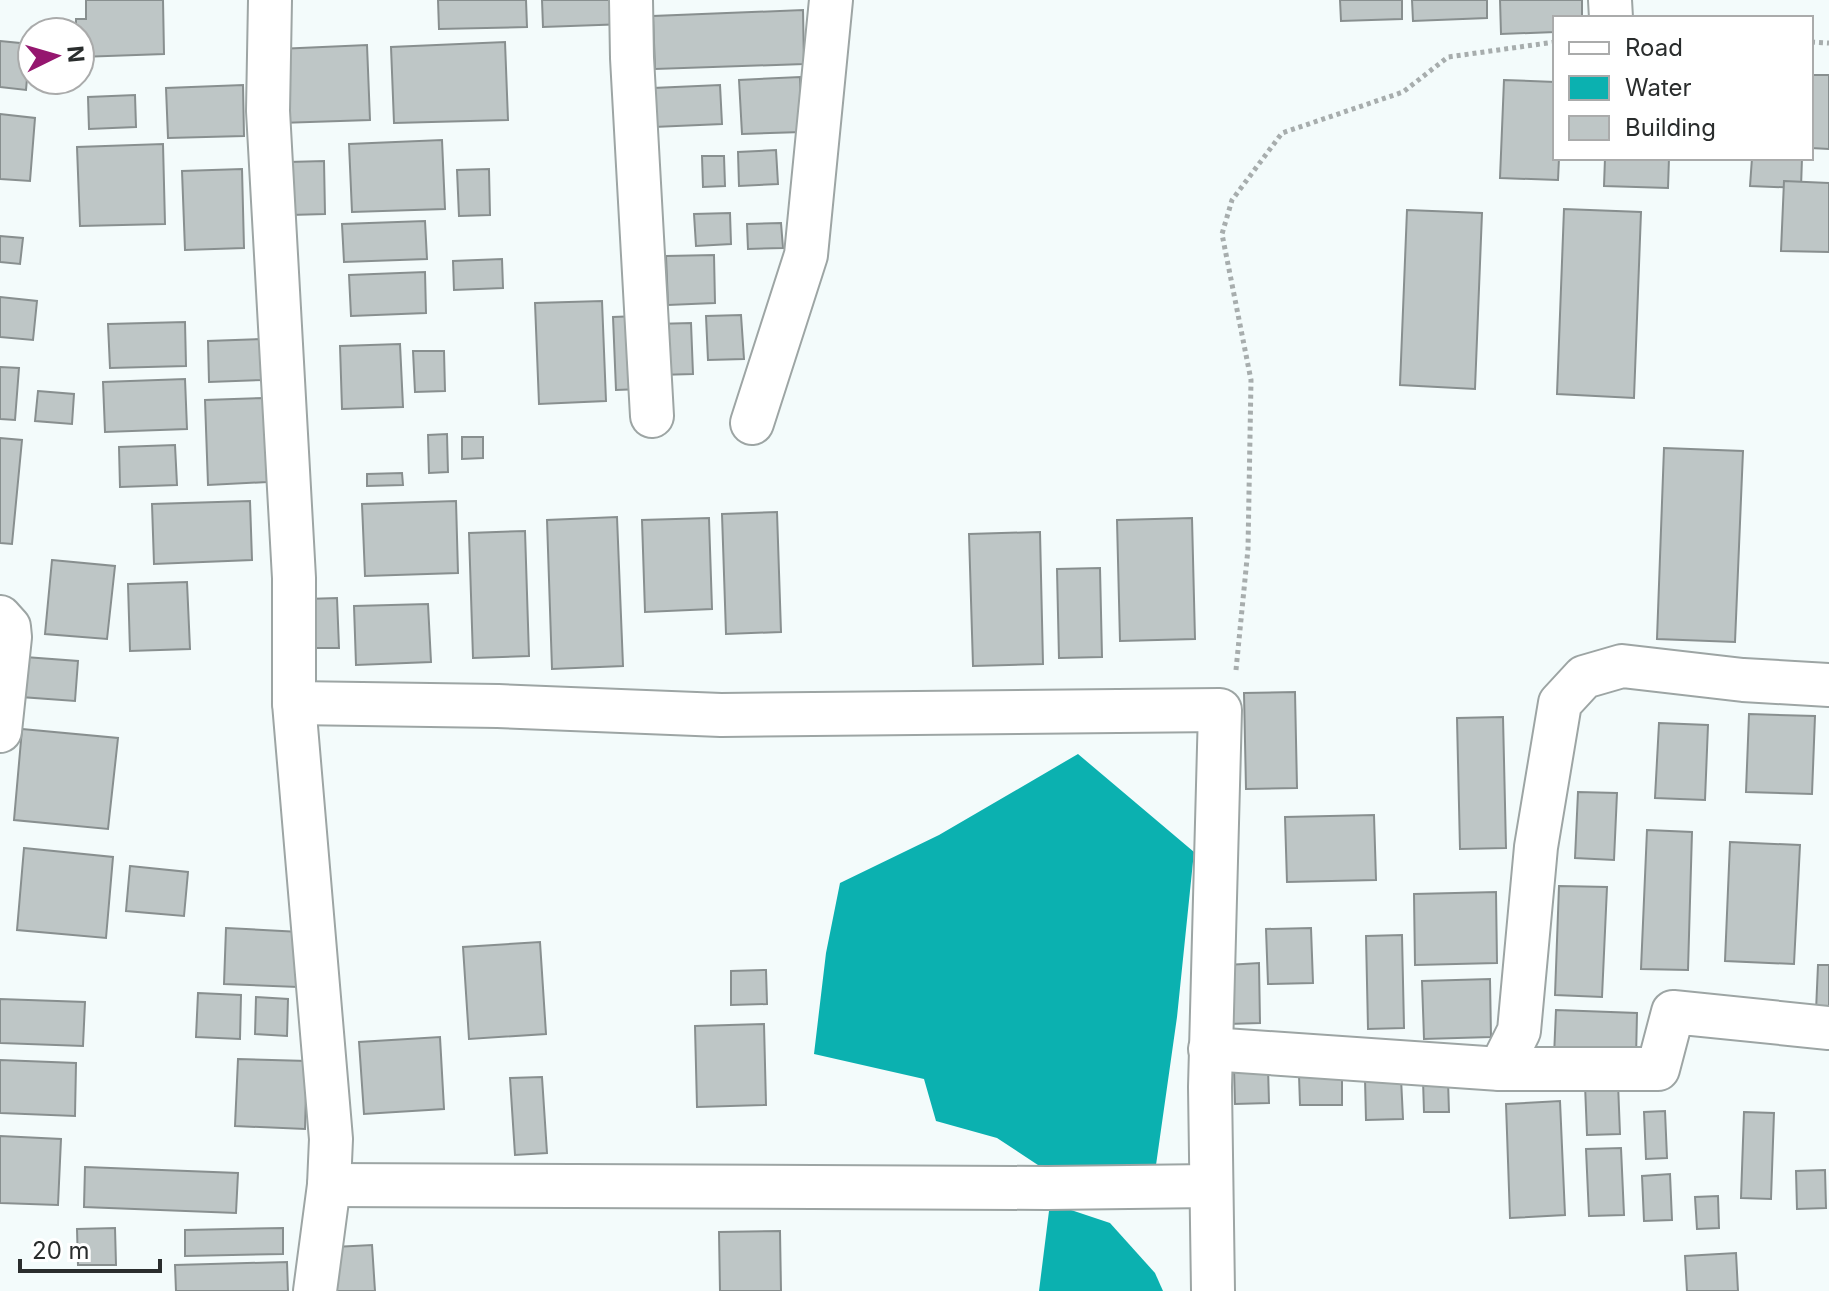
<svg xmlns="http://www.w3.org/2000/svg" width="1829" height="1291" font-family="Inter,sans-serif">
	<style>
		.water { fill: #0bb1b0 }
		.building { fill: #bec6c6; stroke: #888f8f; stroke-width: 2 }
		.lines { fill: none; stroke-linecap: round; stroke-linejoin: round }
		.street-casing { stroke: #9da5a4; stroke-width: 46 }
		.path { stroke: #a7adad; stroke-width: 5; stroke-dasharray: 4 4; stroke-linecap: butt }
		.street { stroke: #fff; stroke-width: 42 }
	</style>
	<rect width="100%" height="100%" fill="#f3fbfb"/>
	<g class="water">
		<path d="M1078,754l116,98 -17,165 -21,148 -46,26 -66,-22 -47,-31 -61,-17 -12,-42 -110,-25 12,-101 14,-70 99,-48z"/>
		<path d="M1050,1203l60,20 45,50 8,18h-124z"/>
	</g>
	<g class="building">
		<path d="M86,0h77l1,54 -84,3v-25h-4v-13h10z"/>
		<path d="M438,0h88l1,27 -88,2z"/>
		<path d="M542,0h83l1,24 -83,3z"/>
		<path d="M1340,0h62v19l-61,2z"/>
		<path d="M1412,0h75v18l-74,3z"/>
		<path d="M1500,0h82v18h-27v14l-54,2z"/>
		<path d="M803,10l1,54 -149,5 -2,-53z"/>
		<path d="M0,41l30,3 -4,46 -26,-3z"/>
		<path d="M505,42l3,78 -114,3 -3,-76z"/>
		<path d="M367,45l3,75 -90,3 -2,-74z"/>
		<path d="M1811,75h18v74l-18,-1z"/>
		<path d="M800,77l2,55 -60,2 -3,-54z"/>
		<path d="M1504,80l51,2v76h4l-1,22 -58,-2z"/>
		<path d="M243,85l1,51 -76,2 -2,-50z"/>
		<path d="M720,85l2,39 -68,3 -1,-39z"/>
		<path d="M135,95l1,32 -47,2 -1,-32z"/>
		<path d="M0,114l35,4 -5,63 -30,-2z"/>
		<path d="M442,140l3,69 -93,3 -3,-68z"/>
		<path d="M163,144l2,80 -85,2 -3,-79z"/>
		<path d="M776,150l2,34 -39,2 -1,-34z"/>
		<path d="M702,156h22l1,30 -22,1z"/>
		<path d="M1605,158h64l-1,30 -64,-2z"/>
		<path d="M1752,158h50l-1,30 -51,-2z"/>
		<path d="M324,161l1,53 -35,1 -2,-53z"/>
		<path d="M242,169l2,79 -59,2 -3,-79z"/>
		<path d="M489,169l1,46 -31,1 -2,-46z"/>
		<path d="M1784,181l45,2v69l-48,-1z"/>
		<path d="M1564,209l77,3 -7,186 -77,-4z"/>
		<path d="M1407,210l75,3 -7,176 -75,-4z"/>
		<path d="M730,213l1,31 -35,2 -2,-32z"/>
		<path d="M425,221l2,38 -83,3 -2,-38z"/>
		<path d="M781,223l2,25 -35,1 -1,-25z"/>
		<path d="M0,236l23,2 -3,26 -20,-2z"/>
		<path d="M714,255l1,48 -47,2 -2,-49z"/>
		<path d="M502,259l1,29 -49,2 -1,-29z"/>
		<path d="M425,272l1,41 -75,3 -2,-41z"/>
		<path d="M0,297l37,4 -4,39 -33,-3z"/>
		<path d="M602,301l4,100 -67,3 -4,-101z"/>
		<path d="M741,315l3,44 -36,1 -2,-44z"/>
		<path d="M638,316l3,73 -25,1 -3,-73z"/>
		<path d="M185,322l1,44 -76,2 -2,-44z"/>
		<path d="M691,323l2,51 -35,1 -3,-51z"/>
		<path d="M262,339l1,41 -54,2 -1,-41z"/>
		<path d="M400,344l3,63 -61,2 -2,-63z"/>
		<path d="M413,351h31l1,40 -30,1z"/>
		<path d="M0,367l19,1 -4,52 -15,-1z"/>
		<path d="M185,379l2,50 -82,3 -2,-50z"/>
		<path d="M38,391l36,3 -2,30 -37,-3z"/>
		<path d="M264,398l3,84 -59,3 -3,-85z"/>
		<path d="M447,434l1,38 -19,1 -1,-38z"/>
		<path d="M462,437h21v21l-21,1z"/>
		<path d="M0,438l22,2 -10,104 -12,-1z"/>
		<path d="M175,445l2,40 -57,2 -1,-40z"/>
		<path d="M1664,448l79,3 -8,191 -78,-3z"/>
		<path d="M402,473l1,12 -36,1v-12z"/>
		<path d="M250,501l2,59 -98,4 -2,-60z"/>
		<path d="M456,501l2,72 -93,3 -3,-72z"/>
		<path d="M777,512l4,120 -55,2 -4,-120z"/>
		<path d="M617,517l6,149 -71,3 -5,-149z"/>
		<path d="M709,518l3,91 -67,3 -3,-92z"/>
		<path d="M1192,518l3,121 -75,2 -3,-121z"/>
		<path d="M525,531l4,125 -56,2 -4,-125z"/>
		<path d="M1040,532l3,132 -70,2 -4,-132z"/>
		<path d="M52,560l63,6 -8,73 -62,-5z"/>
		<path d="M1100,568l2,89 -43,1 -2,-89z"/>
		<path d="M187,582l3,67 -60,2 -2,-67z"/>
		<path d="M337,598l2,50h-31l-2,-49z"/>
		<path d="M428,604l3,58 -75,3 -2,-59z"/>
		<path d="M25,657l53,4 -3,40 -54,-4z"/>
		<path d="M1295,692l2,96 -51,1 -2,-96z"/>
		<path d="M1749,714l66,2 -3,78 -66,-2z"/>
		<path d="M1503,717l3,131 -46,1 -3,-131z"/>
		<path d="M1659,723l49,2 -3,75 -50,-2z"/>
		<path d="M22,729l96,9 -10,91 -94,-9z"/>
		<path d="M1578,792l39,1 -3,67 -39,-2z"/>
		<path d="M1374,815l2,65 -89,2 -2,-65z"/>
		<path d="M1647,830l45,2 -4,138 -47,-1z"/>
		<path d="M1730,842l70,3 -6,119 -69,-3z"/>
		<path d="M24,848l89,9 -7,81 -89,-8z"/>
		<path d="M130,866l58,6 -4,44 -58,-5z"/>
		<path d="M1559,886l48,1 -5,110 -47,-2z"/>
		<path d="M1496,892l1,71 -82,2 -1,-71z"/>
		<path d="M226,928l74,4 -2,55 -74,-3z"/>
		<path d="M1311,928l2,55 -45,1 -2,-55z"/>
		<path d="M1402,935l2,93 -36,1 -2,-93z"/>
		<path d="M540,942l6,92 -77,5 -6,-92z"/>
		<path d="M1259,963l1,60 -32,1 -1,-59z"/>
		<path d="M1818,965h11v46h-13z"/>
		<path d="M766,970l1,34 -36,1v-34z"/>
		<path d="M1490,979l1,58 -67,2 -2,-58z"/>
		<path d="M198,993l43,2 -1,44 -44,-2z"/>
		<path d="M256,997l32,2 -1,37 -32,-2z"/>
		<path d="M0,999l85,3 -2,44 -83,-3z"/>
		<path d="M1556,1010l81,3 -1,46 -82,-3z"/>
		<path d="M764,1024l2,81 -69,2 -2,-81z"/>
		<path d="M440,1037l4,72 -80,5 -5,-72z"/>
		<path d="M238,1059l69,2 -2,68 -70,-3z"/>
		<path d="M0,1060l76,3 -1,53 -75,-3z"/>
		<path d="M1268,1067l1,36 -34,1 -1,-36z"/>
		<path d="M1299,1075h43v30h-42z"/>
		<path d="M542,1077l5,76 -32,2 -5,-77z"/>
		<path d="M1401,1078l2,41 -37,1 -1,-41z"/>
		<path d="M1423,1080h25l1,32h-25z"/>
		<path d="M1618,1083l2,51 -33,1 -2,-50z"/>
		<path d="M1560,1101l5,114 -55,3 -4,-114z"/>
		<path d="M1665,1111l2,47 -21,1 -2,-47z"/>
		<path d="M1744,1112l30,1 -3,86 -30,-1z"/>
		<path d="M0,1136l61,3 -3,66 -58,-2z"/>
		<path d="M1621,1148l3,67 -35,1 -3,-67z"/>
		<path d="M85,1167l153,6 -2,40 -152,-6z"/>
		<path d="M1825,1170l1,38 -29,1 -1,-38z"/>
		<path d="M1670,1174l2,46 -28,1 -2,-45z"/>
		<path d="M1718,1196l1,32 -22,1 -2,-32z"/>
		<path d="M115,1228l1,37h-38l-1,-36z"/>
		<path d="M283,1228v26l-98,2v-26z"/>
		<path d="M780,1231l1,60h-61l-1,-59z"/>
		<path d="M372,1245l3,46h-39l-2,-44z"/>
		<path d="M1736,1253l2,38h-51l-2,-35z"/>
		<path d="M287,1262l1,29h-112l-1,-26z"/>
	</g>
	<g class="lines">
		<g class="street-casing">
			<g id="street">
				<path d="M270,0l-2,111 26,467v125l37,436 -2,46 -14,106"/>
				<path d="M631,0l1,58 20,358"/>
				<path d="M1610,0l1,18"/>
				<path d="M752,423l54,-168 25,-255"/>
				<path d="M0,617l9,10 1,10 -10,94"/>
				<path d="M294,703l204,3 223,9 499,-5 -10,377 3,204"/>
				<path d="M1210,1049l290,20h158l15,-57 156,16"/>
				<path d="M1500,1069l19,-38 17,-184 24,-144 24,-26 38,-11 121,14 86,5"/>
				<path d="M329,1185l718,3 164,-2"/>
			</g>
		</g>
		<g class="path">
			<path d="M1811,42l18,1"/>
			<path d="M1236,670l12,-121 3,-169 -29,-146 10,-34 50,-67 121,-41 45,-35 107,-15"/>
		</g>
		<use href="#street" class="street"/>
	</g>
	<rect x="1553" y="16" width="260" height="144" fill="#ffffff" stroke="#aaabab" stroke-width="2"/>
	<rect x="1569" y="42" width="40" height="12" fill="#ffffff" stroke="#aaabab" stroke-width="2"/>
	<text x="1625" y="56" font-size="24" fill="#2a2d2d">Road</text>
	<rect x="1569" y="76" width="40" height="24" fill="#0bb1b0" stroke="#aaabab" stroke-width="2"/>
	<text x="1625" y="96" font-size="24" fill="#2a2d2d">Water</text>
	<rect x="1569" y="116" width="40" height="24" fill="#bec6c6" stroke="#aaabab" stroke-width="2"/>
	<text x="1625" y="136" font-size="24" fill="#2a2d2d">Building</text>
	<g transform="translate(56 56) rotate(85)"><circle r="38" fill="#ffffff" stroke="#aaabab" stroke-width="2"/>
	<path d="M0-6L14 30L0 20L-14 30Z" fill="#95166f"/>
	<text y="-12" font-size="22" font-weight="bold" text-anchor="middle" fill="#2a2d2d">N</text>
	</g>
	<path d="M20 1259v12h140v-12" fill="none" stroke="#2a2d2d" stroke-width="4"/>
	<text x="32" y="1259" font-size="24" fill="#2a2d2d" stroke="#ffffff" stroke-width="6" paint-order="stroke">20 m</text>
</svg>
